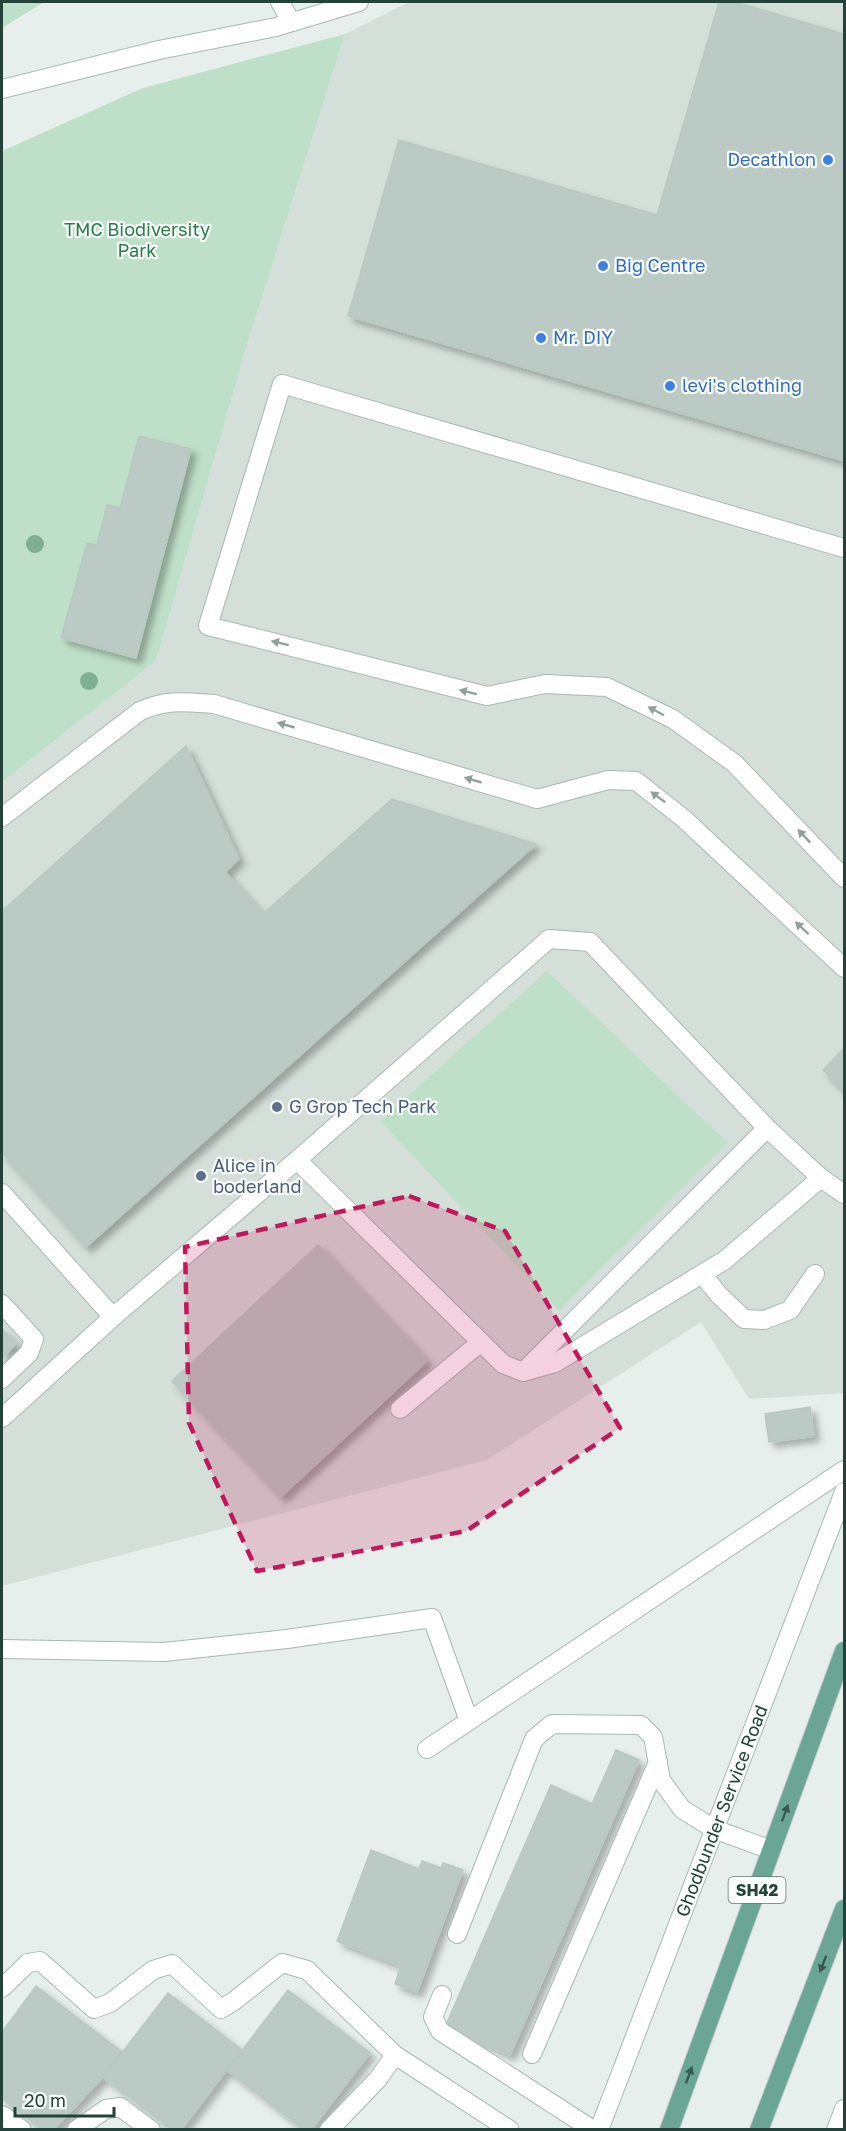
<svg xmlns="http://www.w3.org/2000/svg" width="846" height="2131" font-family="'Golos Text',sans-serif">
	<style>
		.built { fill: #d4dfda }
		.green { fill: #bfe0c8 }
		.building { fill: #bbcac4; stroke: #b8c9c2; stroke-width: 1.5; filter: url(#shadow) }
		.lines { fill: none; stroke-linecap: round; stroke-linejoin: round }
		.minor-casing { stroke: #a8b8b2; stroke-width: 20 }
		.major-casing { stroke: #c2cac8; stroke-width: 20 }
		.minor { stroke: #fff; stroke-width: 18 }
		.major { stroke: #6aa596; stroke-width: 18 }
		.tree { fill: #80af93 }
		.oneway { fill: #92a09c }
		.oneway2 { fill: #365b51 }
		.marked { fill: #c2185b; fill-opacity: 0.2; stroke: #c2185b; stroke-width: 4.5; stroke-dasharray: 12 8; stroke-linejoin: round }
		.shop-dot { fill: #3f7fe0; stroke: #f7fbf9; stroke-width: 2 }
		.service-dot { fill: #5c6f8a; stroke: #f7fbf9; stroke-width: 2 }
		.labels { text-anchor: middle; stroke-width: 4.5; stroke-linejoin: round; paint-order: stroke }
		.shield { fill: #f7fbf9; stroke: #637a73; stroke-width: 1.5 }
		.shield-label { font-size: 16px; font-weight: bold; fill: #24423a }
		.shop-label { font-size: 18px; fill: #366cbe; stroke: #f7fbf9; text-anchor: start }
		.park-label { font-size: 18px; fill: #2d7a4b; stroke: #f7fbf9 }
		.service-label { font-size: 18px; fill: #4e5e75; stroke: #f7fbf9; text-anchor: start }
		.street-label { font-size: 18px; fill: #24423a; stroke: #f7fbf9 }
	</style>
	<defs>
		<filter id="shadow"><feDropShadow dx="5.5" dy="5.5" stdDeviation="3" flood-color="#0004"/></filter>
	</defs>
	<rect width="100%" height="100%" fill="#e6efeb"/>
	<path class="built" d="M409,2h435v1391l-95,6 -48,-77 -214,138 -485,126v-804l154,-121 91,-316 98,-311z"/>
	<g class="green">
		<path d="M2,2h42l-42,26z"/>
		<path d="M345,34l-98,311 -91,316 -154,121v-631l141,-63z"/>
		<path d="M547,971l181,172 -169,168 -179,-190z"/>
	</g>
	<g class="building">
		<path d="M719,2h16l109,32v427l-496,-145 51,-176 258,75z"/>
		<path d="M139,436l52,13 -55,209 -75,-20 26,-95 10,2 10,-40 13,3z"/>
		<path d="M186,746l53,113 -14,13 38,42 129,-115 144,45 -450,403 -84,-94v-242z"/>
		<path d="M844,1048v43l-21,-21z"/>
		<path d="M318,1245l109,116 -146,136 -109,-116z"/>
		<path d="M2,1329l14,15 -14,14z"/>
		<path d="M810,1407l4,29 -45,6 -4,-28z"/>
		<path d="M616,1750l23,10 -129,295 -65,-28 106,-242 41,19z"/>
		<path d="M371,1850l48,19 3,-8 19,7 2,-5 20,7 -46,122 -22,-8 6,-18 -64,-25z"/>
		<path d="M36,1986l86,66 -19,25 -50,53h-10l-41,-31v-67z"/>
		<path d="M288,1990l82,63 -59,77h-7l-77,-60z"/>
		<path d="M168,1993l74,57 -61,80h-9l-69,-53z"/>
	</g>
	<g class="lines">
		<g class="minor-casing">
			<g id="minor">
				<path d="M280,2l11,20"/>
				<path d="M2,89l157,-39 117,-23 83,-25"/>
				<path d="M844,548l-562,-164 -74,242 279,70 58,-12 62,3 66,32 61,44 110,115"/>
				<path d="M2,817l138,-106c27,-12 45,-9 74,-7l323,95 71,-19 28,1 47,37 161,150"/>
				<path d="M297,1160l206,204 20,8 32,-9 170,-103 96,-82 23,16"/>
				<path d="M2,1193l111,124 184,-157 252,-221 41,3 177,186 54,50"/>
				<path d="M702,1274l17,21 25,24 20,1 26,-10 25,-36"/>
				<path d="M2,1304l32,35 -5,14 -27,26"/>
				<path d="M524,1371l243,-243"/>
				<path d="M400,1409l81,-67"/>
				<path d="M2,1418l111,-101"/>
				<path d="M2,1649l162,3 123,-13 145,-21 37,103"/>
				<path d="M427,1749l417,-279"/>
				<path d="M457,1934l77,-195 18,-15 89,1 12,12 8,43 21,29 32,20 57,21"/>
				<path d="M2,1988l26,-25 12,-2 54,48 16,-6 43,-33 19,-6 49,45 13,-8 48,-38 25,7 88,85 115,75"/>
				<path d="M442,1995l-9,22 7,14 153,99"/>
				<path d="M532,2054l126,-292"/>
				<path d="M2,2115l20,15"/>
				<path d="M76,2130l30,-21 14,-2 31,23"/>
				<path d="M329,2130l49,-51 17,-24"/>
				<path d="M599,2130l245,-638"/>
				<path d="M836,2130l8,-21"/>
			</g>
		</g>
		<g class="major-casing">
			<g id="major">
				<path d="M669,2130l175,-479"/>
				<path d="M759,2130l85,-221"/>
			</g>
		</g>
		<use href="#minor" class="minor"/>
		<use href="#major" class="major"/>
	</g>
	<g class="tree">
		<circle cx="35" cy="544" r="9"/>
		<circle cx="89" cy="681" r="9"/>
	</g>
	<defs><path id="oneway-solid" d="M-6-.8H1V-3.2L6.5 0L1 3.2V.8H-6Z" transform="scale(1.5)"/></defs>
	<g class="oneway">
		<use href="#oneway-solid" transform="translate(280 643) rotate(-166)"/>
		<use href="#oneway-solid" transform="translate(468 692) rotate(-166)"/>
		<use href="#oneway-solid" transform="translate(656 711) rotate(-152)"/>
		<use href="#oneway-solid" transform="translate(286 725) rotate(-164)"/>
		<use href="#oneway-solid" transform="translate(473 780) rotate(-164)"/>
		<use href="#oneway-solid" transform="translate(658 797) rotate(-144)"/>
		<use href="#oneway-solid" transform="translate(804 836) rotate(-133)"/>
		<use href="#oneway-solid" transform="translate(802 928) rotate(-137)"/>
	</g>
	<g class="oneway2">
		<use href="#oneway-solid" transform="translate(785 1813) rotate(-70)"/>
		<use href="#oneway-solid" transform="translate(823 1964) rotate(111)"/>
		<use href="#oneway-solid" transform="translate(689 2075) rotate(-70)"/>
	</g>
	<path class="marked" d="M409,1196l96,35 115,197 -154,103 -209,40 -68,-148 -4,-176z"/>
	<g class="shop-dot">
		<circle cx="828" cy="160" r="6"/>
		<circle cx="603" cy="266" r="6"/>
		<circle cx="541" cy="338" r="6"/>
		<circle cx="670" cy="386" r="6"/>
	</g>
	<g class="service-dot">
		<circle cx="277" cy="1107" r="6"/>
		<circle cx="201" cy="1176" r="6"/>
	</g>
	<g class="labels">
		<rect class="shield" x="728.5" y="1877" width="57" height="26" rx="4.5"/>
		<g class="shield-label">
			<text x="757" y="1896">SH42</text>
		</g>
		<g class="shop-label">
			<text x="816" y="166" text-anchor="end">Decathlon</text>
			<text x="615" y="272">Big Centre</text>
			<text x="553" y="344">Mr. DIY</text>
			<text x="682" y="392">levi's clothing</text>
		</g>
		<g class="park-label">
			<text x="137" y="236">TMC Biodiversity<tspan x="137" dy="21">Park</tspan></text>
		</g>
		<g class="service-label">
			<text x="289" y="1113">G Grop Tech Park</text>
			<text x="213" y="1172">Alice in<tspan x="213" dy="21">boderland</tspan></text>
		</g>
		<g class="street-label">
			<text transform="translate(722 1811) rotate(-69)" y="6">Ghodbunder Service Road</text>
		</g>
	</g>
	<rect width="846" height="2131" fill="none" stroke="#24423a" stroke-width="6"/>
	<path d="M15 2107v9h99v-9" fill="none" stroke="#24423a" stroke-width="3"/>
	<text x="24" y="2107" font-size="18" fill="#24423a" stroke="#f7fbf9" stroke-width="4.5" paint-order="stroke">20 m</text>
</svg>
